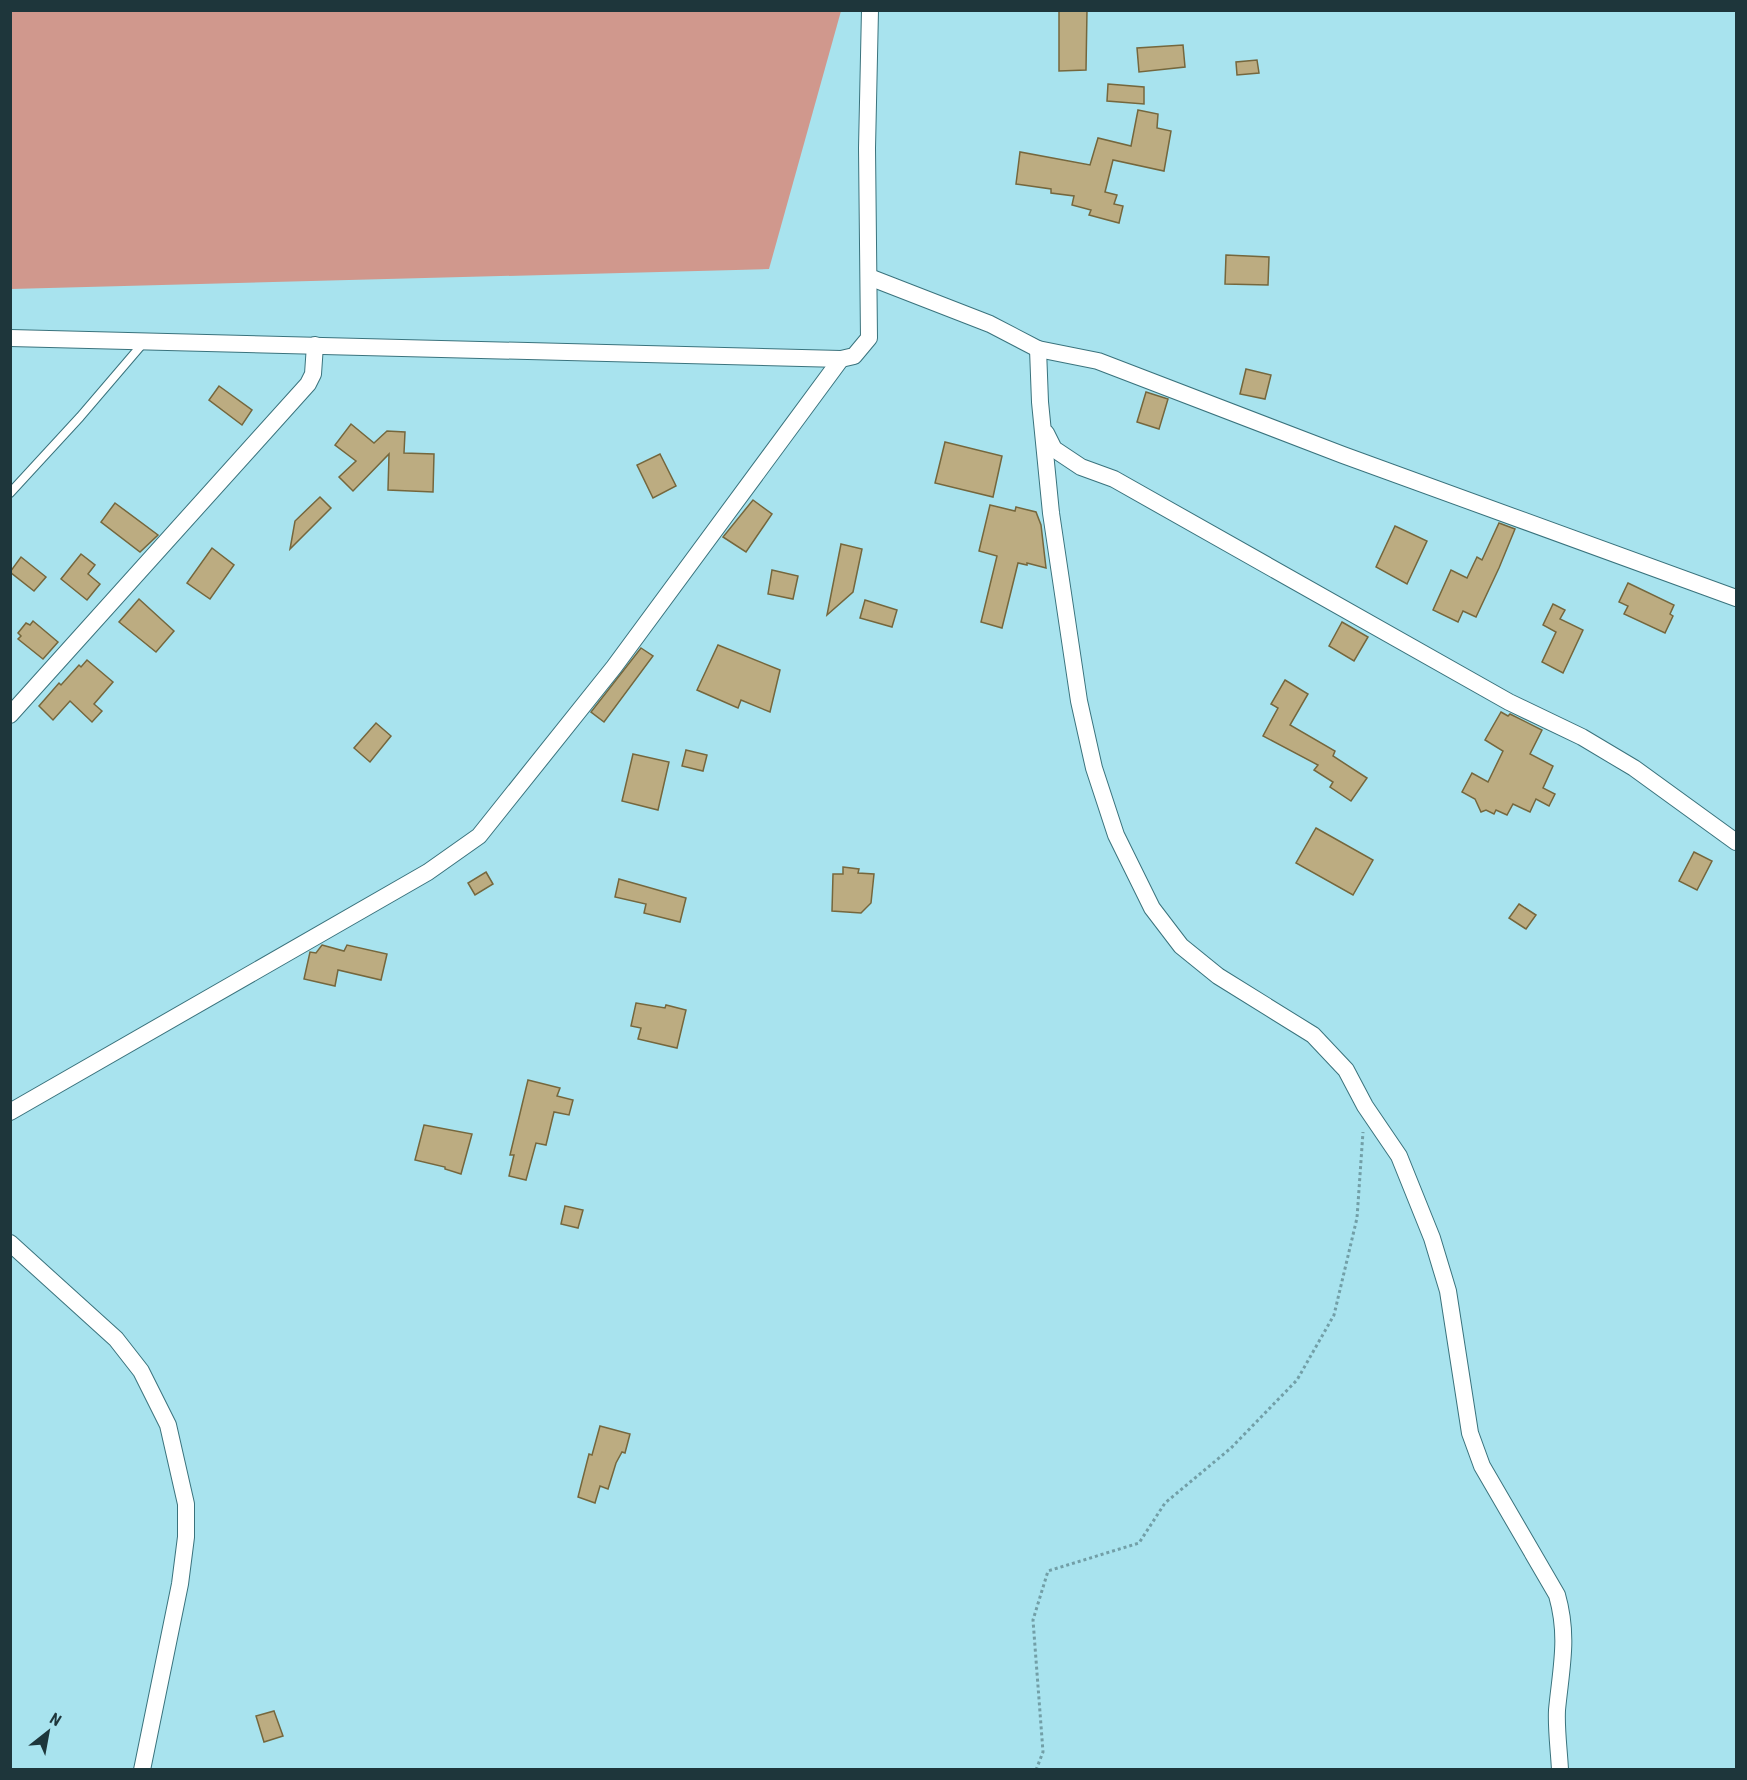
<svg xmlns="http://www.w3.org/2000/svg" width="1747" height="1780" font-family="'Roboto Condensed',sans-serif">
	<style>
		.green { fill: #d0988d }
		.building { fill: #bcac81; stroke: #75673d; stroke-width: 1.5 }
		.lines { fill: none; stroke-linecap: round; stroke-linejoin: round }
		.lane-casing { stroke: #3a737d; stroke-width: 10 }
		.street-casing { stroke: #3a737d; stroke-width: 18 }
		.path { stroke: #729fa7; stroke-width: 3; stroke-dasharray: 3 3; stroke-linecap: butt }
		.lane { stroke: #fff; stroke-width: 8 }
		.street { stroke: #fff; stroke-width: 16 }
	</style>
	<rect width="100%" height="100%" fill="#a8e3ee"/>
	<path class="green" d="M10,11l1,-1 830,1 -72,258 -758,20z"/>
	<g class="building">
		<path d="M1059,10h28l-1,60 -27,1z"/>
		<path d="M1183,45l2,22 -46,5 -2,-24z"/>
		<path d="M1257,60l2,13 -22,2 -1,-13z"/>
		<path d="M1108,84l36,3v17l-37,-3z"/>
		<path d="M1138,110l20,4 -1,14 14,3 -7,40 -51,-11 -8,32 12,3 -3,9 9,2 -4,17 -30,-8 2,-5 -19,-5 2,-9 -23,-3v-4l-35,-5 4,-32 70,13 8,-27 33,8z"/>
		<path d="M1226,255l43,2 -1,28 -43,-1z"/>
		<path d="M1246,369l25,6 -6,24 -25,-5z"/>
		<path d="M219,386l33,24 -10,15 -33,-25z"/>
		<path d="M1146,392l22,7 -9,30 -22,-7z"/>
		<path d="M351,424l23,19 13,-12 18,1 -1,21 30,1 -1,38 -45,-2 1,-36 -36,37 -14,-14 17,-16 -21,-16z"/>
		<path d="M945,442l57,14 -9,41 -58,-14z"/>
		<path d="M660,454l16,32 -23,12 -16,-33z"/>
		<path d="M320,497l11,11 -41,41 5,-28z"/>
		<path d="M753,500l19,14 -26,38 -23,-15z"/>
		<path d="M115,503l43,32 -18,17 -39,-30z"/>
		<path d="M990,505l25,6 1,-4 20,5 5,13 5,43 -19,-5v2l-9,-2 -16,65 -21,-6 16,-66 -18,-5z"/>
		<path d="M1499,523l16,6 -16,39 -23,49 -13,-6 -5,11 -25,-12 18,-40 16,8 10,-21 5,3z"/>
		<path d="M1395,526l32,15 -20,43 -31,-17z"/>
		<path d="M841,544l21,5 -9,43 -26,23z"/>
		<path d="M212,548l22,17 -24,34 -23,-16z"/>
		<path d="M81,554l14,11 -7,9 12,10 -13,16 -26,-21z"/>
		<path d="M21,557l25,20 -12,14 -24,-19z"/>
		<path d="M772,570l26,6 -5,23 -25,-5z"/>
		<path d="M1628,583l46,22 -4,9 3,2 -8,17 -41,-19 4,-8 -9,-4z"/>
		<path d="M139,599l35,32 -18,21 -37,-30z"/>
		<path d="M865,600l32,10 -5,17 -32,-9z"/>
		<path d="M1553,604l12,6 -5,9 23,11 -20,43 -21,-11 14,-30 -13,-7z"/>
		<path d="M33,621l25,21 -15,17 -25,-20 3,-3 -3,-3 8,-10 4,2z"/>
		<path d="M1342,622l26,15 -14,24 -25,-15z"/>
		<path d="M718,645l62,25 -10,42 -29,-12 -3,8 -41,-18z"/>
		<path d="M641,648l12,8 -49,66 -13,-10z"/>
		<path d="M87,660l26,22 -19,22 8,7 -10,11 -22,-21 -17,19 -14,-14 20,-23 2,2 18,-20 2,2z"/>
		<path d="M1285,680l23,14 -18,31 45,26 -2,5 34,22 -16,23 -21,-14 3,-5 -19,-12 4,-5 -55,-29 15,-28 -7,-4z"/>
		<path d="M1501,712l7,4 2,-2 32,16 -12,24 23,12 -10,22 12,6 -6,12 -13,-7 -6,13 -17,-8 -6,11 -11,-5 -2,4 -8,-4 -5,2 -6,-13 -13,-7 10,-19 16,9 15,-31 -18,-11z"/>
		<path d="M376,723l15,13 -21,26 -16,-14z"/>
		<path d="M686,750l21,5 -4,16 -21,-5z"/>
		<path d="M633,754l36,8 -11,48 -36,-9z"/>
		<path d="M1316,828l57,32 -20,35 -57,-32z"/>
		<path d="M1694,852l18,9 -15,29 -18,-9z"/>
		<path d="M843,867l16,2 -1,4 16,1 -3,29 -10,10 -29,-2 1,-37h10z"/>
		<path d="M486,872l7,12 -18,11 -7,-12z"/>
		<path d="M619,879l67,19 -6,24 -36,-9 2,-9 -31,-7z"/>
		<path d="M1519,904l17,11 -10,14 -17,-11z"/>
		<path d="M322,945l22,6 3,-6 40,9 -6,26 -43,-10 -3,16 -31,-7 6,-27 6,1z"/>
		<path d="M636,1003l29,5 1,-3 20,5 -9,38 -39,-9 3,-11 -10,-2z"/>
		<path d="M528,1080l32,8 -3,8 16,4 -4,15 -15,-3 -8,33 -10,-2 -10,37 -17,-4 5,-21h-4z"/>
		<path d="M424,1125l48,9 -11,40 -16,-5v-2l-30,-7z"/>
		<path d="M565,1206l18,4 -5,18 -17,-4z"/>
		<path d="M600,1426l30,8 -5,19 -3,-1 -6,11 -8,26 -8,-3 -5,17 -17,-6 11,-43 3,1z"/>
		<path d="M274,1711l9,25 -19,6 -8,-26z"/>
	</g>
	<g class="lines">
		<g class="lane-casing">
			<path id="lane" d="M10,493l70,-76 65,-76"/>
		</g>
		<g class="street-casing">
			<g id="street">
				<path d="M869,277l121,47 48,25 60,12 245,94 393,143"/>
				<path d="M10,338l831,21 13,-3 15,-18 -2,-190 3,-138"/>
				<path d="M1038,349l2,53 11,111 28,188 15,67 22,67 36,73 29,38 37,30 95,59 33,35 19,36 34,50 33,82 16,53 22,142 12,33 75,129c12,42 4,73 0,115 -1,19 2,40 3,60"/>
				<path d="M1046,433l8,16 27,18 33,12 395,223 73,35 52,31 102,74"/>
				<path d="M10,715l298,-331 5,-10 2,-29"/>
				<path d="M10,1112l418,-240 51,-36 135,-169 227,-308"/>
				<path d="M10,1243l106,96 25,32 27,54 18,79v33l-6,47 -38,186"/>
			</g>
		</g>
		<path class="path" d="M1036,1770l7,-18 -10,-132 15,-49 91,-28 26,-40 66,-55 66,-68 37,-65 23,-97 6,-86"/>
		<use href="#lane" class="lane"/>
		<use href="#street" class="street"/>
	</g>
	<rect width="1747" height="1780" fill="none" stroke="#1e363b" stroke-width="24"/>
	<g transform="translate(48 1732) rotate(31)" stroke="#a8e3ee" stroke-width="4.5" paint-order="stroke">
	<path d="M0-4.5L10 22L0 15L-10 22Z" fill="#1e363b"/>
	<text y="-9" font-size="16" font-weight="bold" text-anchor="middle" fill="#1e363b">N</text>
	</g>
</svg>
